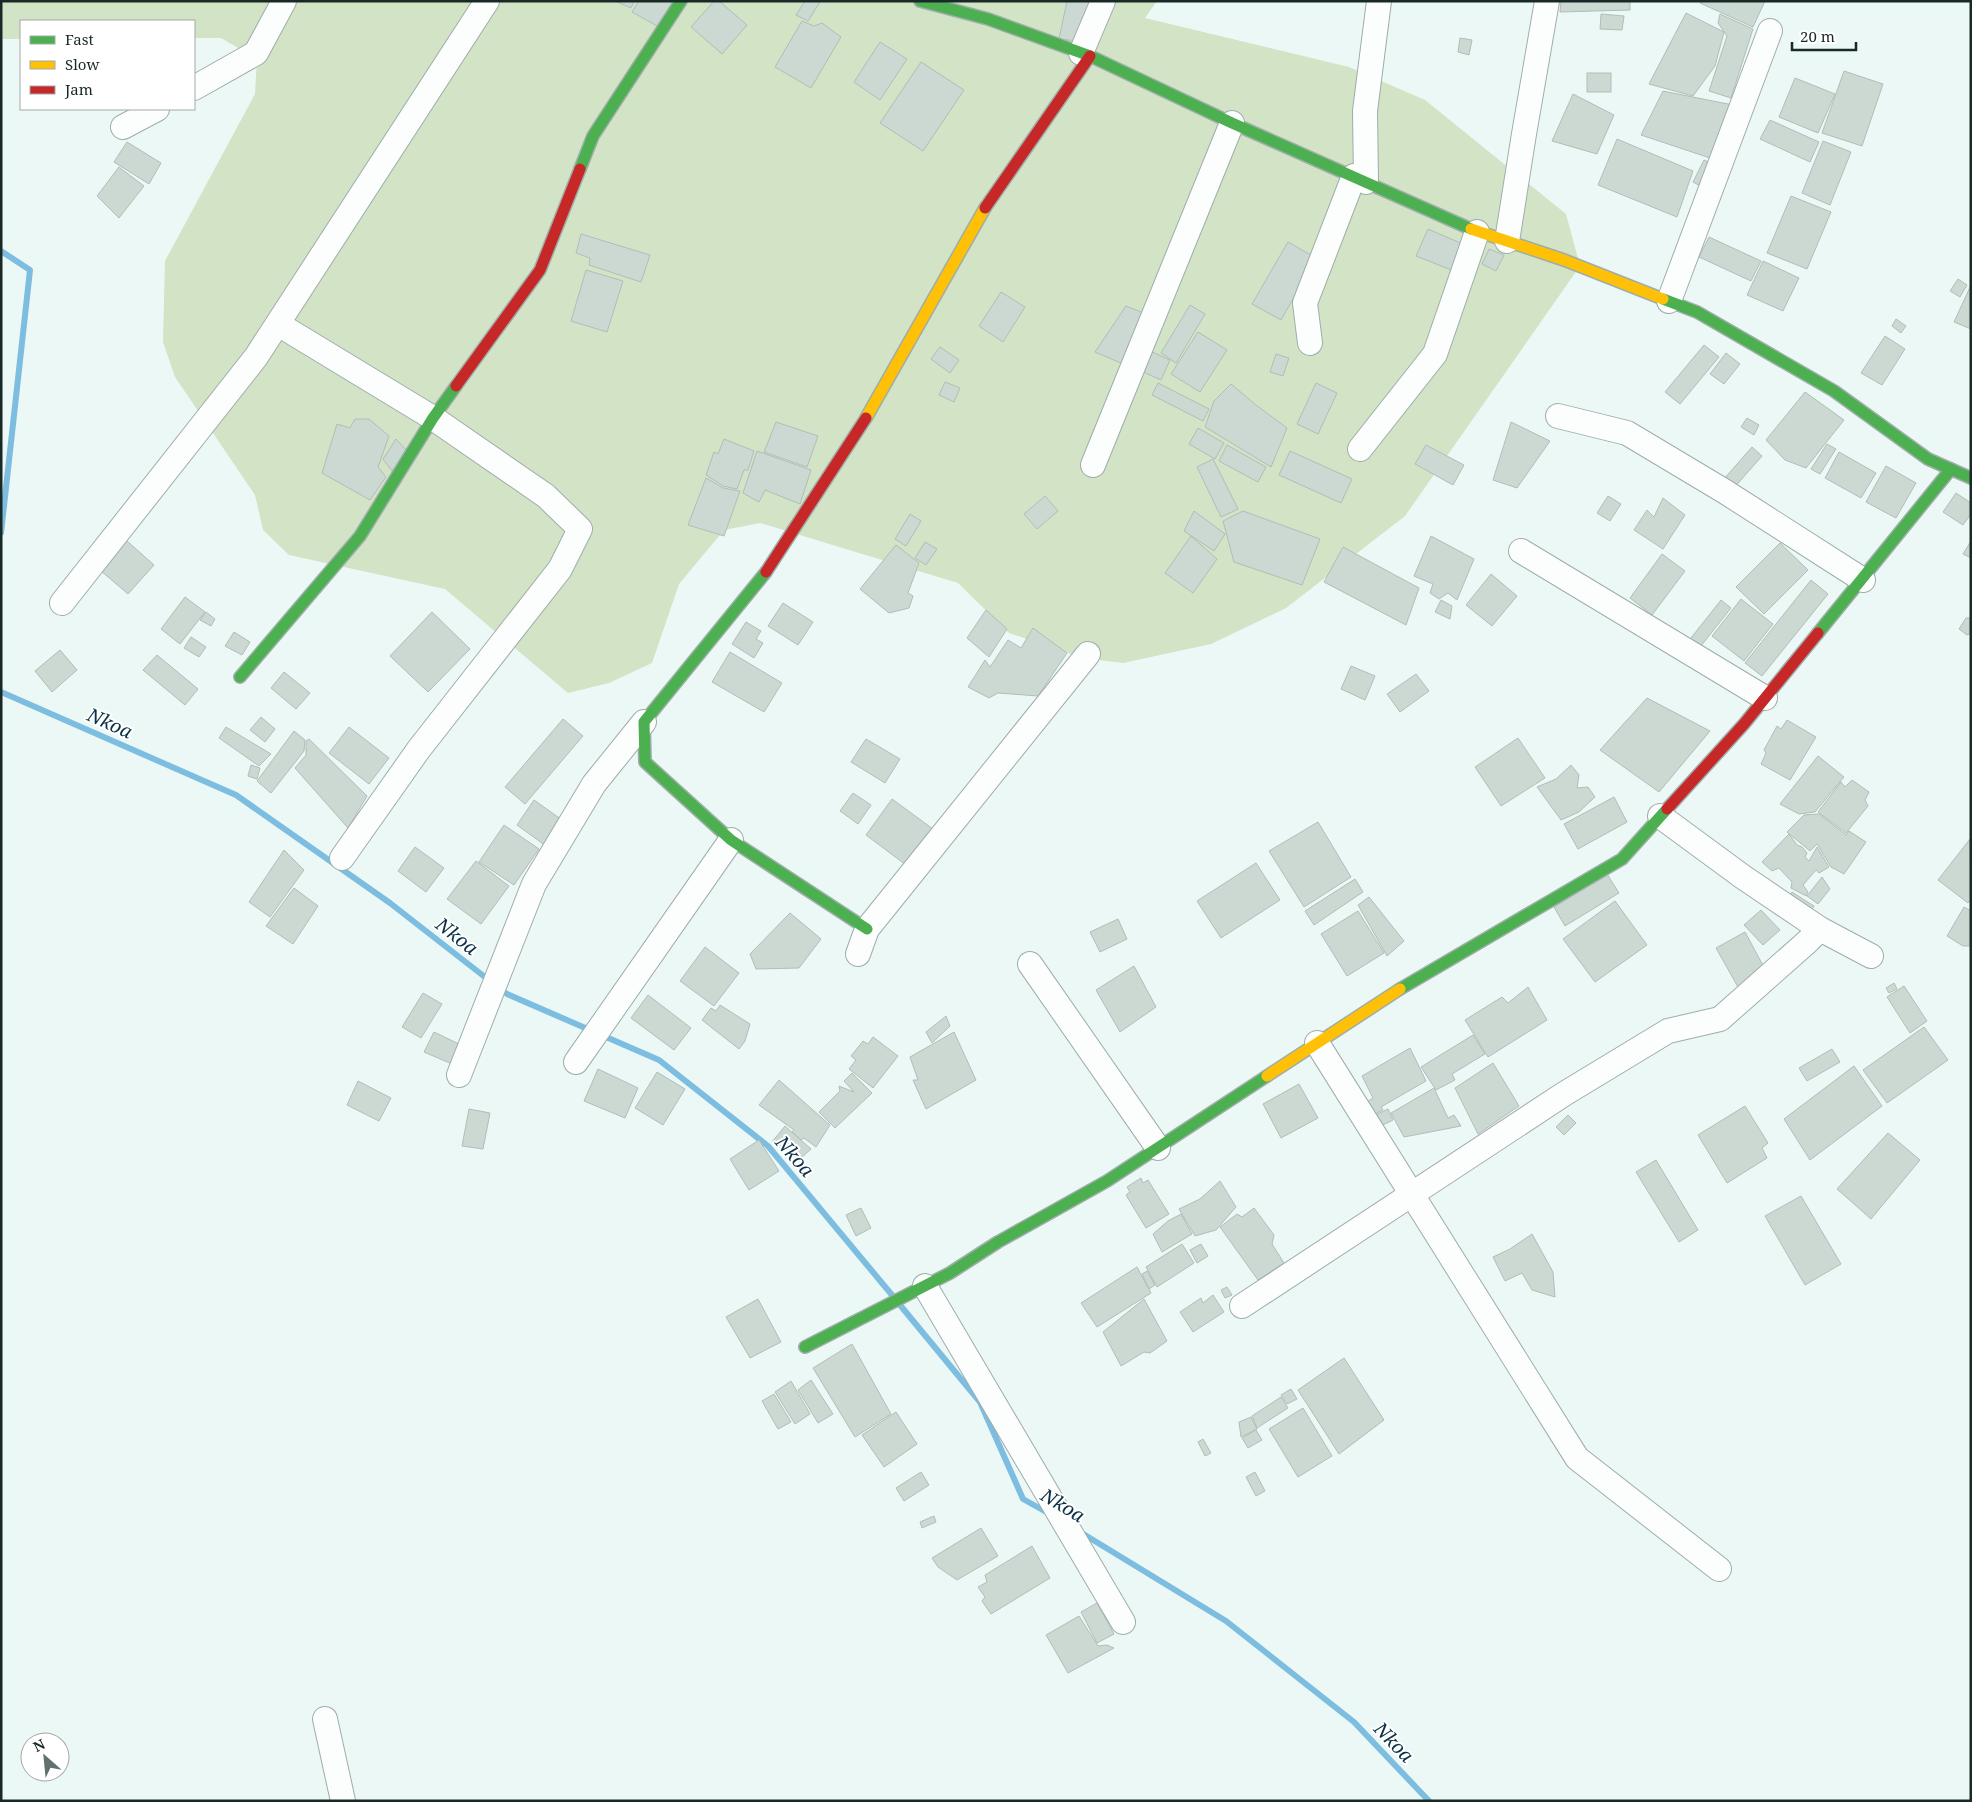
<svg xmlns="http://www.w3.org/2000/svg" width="1972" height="1802" font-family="'Noto Serif',serif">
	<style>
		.green { fill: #d2e3c6 }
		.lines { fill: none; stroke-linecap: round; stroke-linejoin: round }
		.stream { stroke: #7cbde0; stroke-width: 6 }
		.building { fill: #ccd8d2; stroke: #b1bdb8 }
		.street-casing { stroke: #9fadaa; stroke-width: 26 }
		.fast-casing { stroke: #9fadaa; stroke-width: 14 }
		.slow-casing { stroke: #9fadaa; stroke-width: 14 }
		.jam-casing { stroke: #9fadaa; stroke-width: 14 }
		.street { stroke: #fcfefe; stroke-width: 24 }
		.fast { stroke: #4caf50; stroke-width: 11 }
		.slow { stroke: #ffc107; stroke-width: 11 }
		.jam { stroke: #c62828; stroke-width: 11 }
		.labels { text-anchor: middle; stroke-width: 4; stroke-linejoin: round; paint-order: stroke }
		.water-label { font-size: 19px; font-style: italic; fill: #0b3247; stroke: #fff }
	</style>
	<rect width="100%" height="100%" fill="#ebf8f6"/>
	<path class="green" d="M1,1h1156l-12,17 204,49 76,33 141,114 14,52 -175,250 -119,92 -75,36 -88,19 -40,-5 -74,-25 -51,-50 -198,-60 -36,7 -45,54 -27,79 -43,20 -41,10 -123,-104 -156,-34 -26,-25 -8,-35 -80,-118 -12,-35 2,-81 90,-167 2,-35 -36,-21h-27v-17h-173v18h-20z"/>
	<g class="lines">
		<g class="stream">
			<path d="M1,251l29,19 -29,263"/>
			<path d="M1,692l235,103 154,108 100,78"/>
			<path d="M498,987l9,7 152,66 109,86 124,149"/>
			<path d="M900,1305l80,97 43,97 27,15"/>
			<path d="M1080,1532l146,89 128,101 75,79"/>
		</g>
	</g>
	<g class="building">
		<path d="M615,1h19l-3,7z"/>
		<path d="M639,1h35l-15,26 -27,-15z"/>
		<path d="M714,1h5l28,24 -25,29 -31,-27z"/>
		<path d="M805,1l15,1 -12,19 -12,-6z"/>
		<path d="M1067,1h30l-19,40 -19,-2z"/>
		<path d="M1561,1h69v9l-70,2z"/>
		<path d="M1701,1h64l-12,26 -53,-24z"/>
		<path d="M1686,13l38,19 -9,34 -22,30 -44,-12z"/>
		<path d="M1601,14l23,2 -2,14 -22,-1z"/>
		<path d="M1720,14l33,15 -22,69 -22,-7 18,-55 -9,-13z"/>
		<path d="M802,21l12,5 8,-3 19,14 -30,51 -36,-21z"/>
		<path d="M1460,38l12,2 -3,15 -11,-3z"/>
		<path d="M880,42l27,17 -27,41 -26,-18z"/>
		<path d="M921,62l43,28 -41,61 -43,-28z"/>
		<path d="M1844,71l39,13 -21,62 -40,-13z"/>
		<rect x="1587" y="73" width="24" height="19"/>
		<path d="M1795,78l40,16 -17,39 -39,-16z"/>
		<path d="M1663,91l70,14 -17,55 -75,-25z"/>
		<path d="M1573,94l41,21 -17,39 -45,-13z"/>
		<path d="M1770,120l49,22 -9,20 -50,-23z"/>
		<path d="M1617,139l76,32 -16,46 -79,-32z"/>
		<path d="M1823,141l28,11 -21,53 -28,-12z"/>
		<path d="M127,142l34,21 -12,21 -35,-22z"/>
		<path d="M1704,160l11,5 -11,23 -11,-6z"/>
		<path d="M119,167l25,19 -25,32 -22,-22z"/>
		<path d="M1791,196l40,16 -24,57 -40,-16z"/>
		<path d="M1428,229l37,16 -11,26 -38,-15z"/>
		<path d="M581,234l69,21 -9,27 -52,-17 1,-7 -14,-5z"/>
		<path d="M1709,237l52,24 -10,20 -52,-24z"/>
		<path d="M1288,242l28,16 -35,62 -29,-16z"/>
		<path d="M1489,249l15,6 -8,16 -14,-7z"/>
		<path d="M1763,261l36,17 -16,33 -36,-16z"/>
		<path d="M586,270l37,11 -16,51 -36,-11z"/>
		<path d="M1958,279l9,6 -7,12 -10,-6z"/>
		<path d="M1971,285v44l-17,-7z"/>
		<path d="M1001,292l24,15 -22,35 -24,-16z"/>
		<path d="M1190,305l15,9 -29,49 -15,-10z"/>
		<path d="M1126,306l33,13 -29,48 -35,-15z"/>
		<path d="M1896,319l10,7 -5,7 -9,-7z"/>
		<path d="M1198,332l29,18 -27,42 -29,-18z"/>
		<path d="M1885,336l20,13 -23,36 -21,-12z"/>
		<path d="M1704,345l15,12 -39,47 -15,-12z"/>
		<path d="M940,347l19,13 -9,13 -19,-14z"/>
		<path d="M1141,347l29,13 -9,20 -29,-13z"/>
		<path d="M1726,353l14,11 -16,20 -14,-10z"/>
		<path d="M1276,354l13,4 -6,18 -13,-4z"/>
		<path d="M945,382l15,6 -6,14 -15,-7z"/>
		<path d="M1158,383l51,26 -6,12 -51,-26z"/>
		<path d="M1316,383l21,10 -19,41 -21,-10z"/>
		<path d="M1231,384l25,21 31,23 -16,39 -66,-40 9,-26z"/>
		<path d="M1805,392l39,28 -38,48 -21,-8 -19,-20z"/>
		<path d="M1747,418l12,7 -5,10 -13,-8z"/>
		<path d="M355,419h14l20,17 -11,31 8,10 -16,23 -48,-27 15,-49 13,4z"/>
		<path d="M776,422l42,14 -11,31 -43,-15z"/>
		<path d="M1511,422l39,19 -33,47 -24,-8z"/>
		<path d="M1198,428l26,15 -9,16 -26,-15z"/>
		<path d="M396,439l12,13 -16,19 -9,-12z"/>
		<path d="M724,439l30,12 -6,19h-4l-7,19 -14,-3 -17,-11 8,-23 4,2z"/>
		<path d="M1827,444l9,5 -16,25 -9,-5z"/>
		<path d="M1227,445l39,22 -8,15 -39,-21z"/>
		<path d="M1426,445l38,20 -11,20 -38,-21z"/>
		<path d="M1752,447l10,9 -29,33 -10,-9z"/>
		<path d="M757,451l54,19 -11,34 -35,-14 -6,12 -16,-9z"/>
		<path d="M1290,451l62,28 -11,24 -62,-28z"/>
		<path d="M1839,452l37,21 -15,25 -36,-20z"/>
		<path d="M1213,459l25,50 -17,8 -24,-50z"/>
		<path d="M1886,466l30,17 -20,35 -30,-16z"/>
		<path d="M706,478l17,10 17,3 -16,45 -36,-11z"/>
		<path d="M1956,493l15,10v11l-8,11 -20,-13z"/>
		<path d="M1045,496l13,15 -21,18 -13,-15z"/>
		<path d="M1608,496l13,8 -11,17 -13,-8z"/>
		<path d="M1663,498l22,17 -22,34 -29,-19 13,-20 7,7z"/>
		<path d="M1194,511l31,23 -11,17 -30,-20z"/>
		<path d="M1243,511l77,28 -18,46 -68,-23 -11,-41z"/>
		<path d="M910,514l11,7 -15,25 -11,-7z"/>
		<path d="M1191,536l26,23 -24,34 -28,-20z"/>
		<path d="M1431,536l43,23 -17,41 -9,-7 -9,6 -9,-6 3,-9 -19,-8z"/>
		<path d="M126,540l28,25 -26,29 -28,-24z"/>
		<path d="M1971,541v17l-8,-4z"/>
		<path d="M925,542l12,7 -11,16 -11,-7z"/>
		<path d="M1780,543l28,27 -44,44 -28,-27z"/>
		<path d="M896,545l23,18 -11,30 5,3 -4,12 -20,5 -29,-24z"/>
		<path d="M1343,547l76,41 -13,37 -82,-43z"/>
		<path d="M1662,554l23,17 -33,44 -22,-17z"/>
		<path d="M1491,574l26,22 -25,30 -26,-21z"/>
		<path d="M1811,580l17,14 -66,82 -17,-13z"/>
		<path d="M185,597l20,15 -25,32 -19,-15z"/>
		<path d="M1741,599l32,25 -29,37 -32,-25z"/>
		<path d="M1441,600l11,6 -2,13 -15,-7z"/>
		<path d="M1721,600l10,8 -34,43 -10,-8z"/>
		<path d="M783,603l30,19 -15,23 -30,-19z"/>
		<path d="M986,610l21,19 -18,28 -22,-19z"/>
		<path d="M206,612l9,7 -4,7 -11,-6z"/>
		<path d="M432,612l38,37 -42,43 -38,-36z"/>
		<path d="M1966,618h5v15l-4,2 -8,-6z"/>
		<path d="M746,622l15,9 -5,8 7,4 -9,15 -22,-14z"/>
		<path d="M1033,628l34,25 -29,43 -40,-3 -9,5 -21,-11 17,-27 5,7 18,-27 13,8z"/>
		<path d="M234,632l16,10 -8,13 -17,-9z"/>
		<path d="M191,637l15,10 -7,10 -15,-9z"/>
		<path d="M60,650l17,20 -25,22 -17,-21z"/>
		<path d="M730,652l52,31 -18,29 -52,-30z"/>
		<path d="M157,655l41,34 -13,16 -42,-35z"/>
		<path d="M1351,666l24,10 -10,24 -24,-11z"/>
		<path d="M284,672l26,21 -14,16 -25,-21z"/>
		<path d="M1416,674l13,17 -29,21 -13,-18z"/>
		<path d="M1647,698l63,33 -51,61 -59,-42z"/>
		<path d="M261,717l14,12 -10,13 -15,-12z"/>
		<path d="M563,719l20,17 -58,68 -20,-17z"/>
		<path d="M1787,720l29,17 -26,43 -29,-16 5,-11 -2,-3 13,-24 4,3z"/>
		<path d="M226,727l45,27 -12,12 -40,-28z"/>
		<path d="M349,727l40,31 -20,26 -40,-31z"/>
		<path d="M294,731l11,9 -1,11 -33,42 -14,-12z"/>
		<path d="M1518,738l27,40 -44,28 -26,-39z"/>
		<path d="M309,739l58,57 -19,32 -53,-60 11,-13v-14z"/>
		<path d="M866,739l34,20 -15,24 -34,-21z"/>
		<path d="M1818,756l26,21 -29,35 -16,2 -19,-10z"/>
		<path d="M251,765l9,3 -3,11 -9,-3z"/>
		<path d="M1571,765l8,10 -2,13 11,-1 7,10 -16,15 -18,8 -24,-33 19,-8z"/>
		<path d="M1852,780l17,12 -4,8 3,6 -22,27 -28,-21 23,-30 4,5z"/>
		<path d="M853,793l18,12 -13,19 -18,-13z"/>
		<path d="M1614,797l13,25 -49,27 -14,-25z"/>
		<path d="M892,799l41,30 -27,36 -40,-30z"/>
		<path d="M534,800l31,22 -19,24 -29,-21z"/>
		<path d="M1819,814l27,21 3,-4 17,11 -22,32 -13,-7 -14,-23 -7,7 -23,-19 17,-17z"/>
		<path d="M1318,822l33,55 -47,30 -35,-56z"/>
		<path d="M504,825l35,24 -25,36 -35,-23z"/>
		<path d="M1789,834l8,11 5,2 5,6 -2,4 4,4 8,-14 12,20 -10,6 -3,-3 -13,15 5,7 -2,4 -15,-8 1,-6 -13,-14 -7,3 -10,-9z"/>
		<path d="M1970,839l1,60 -3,4 -30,-23z"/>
		<path d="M415,847l29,21 -18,24 -28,-21z"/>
		<path d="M284,850l20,20 -34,47 -21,-15z"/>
		<path d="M476,861l33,25 -28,38 -34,-25z"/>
		<path d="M1256,863l24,37 -59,38 -24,-37z"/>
		<path d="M1607,874l12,19 -54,33 -11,-19z"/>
		<path d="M1822,877l8,12 -12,15 -11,-8z"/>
		<path d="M1355,879l8,13 -49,33 -9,-14z"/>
		<path d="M294,888l24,18 -25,38 -27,-18z"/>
		<path d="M1792,892l22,14 -6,10 -22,-13z"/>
		<path d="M1369,897l35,44 -17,15 -29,-51z"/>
		<path d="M1615,901l32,44 -52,37 -32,-43z"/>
		<path d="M1964,907l7,4v35h-8l-16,-10z"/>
		<path d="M1761,910l19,20 -17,15 -19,-20z"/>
		<path d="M1358,911l26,42 -37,23 -26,-42z"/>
		<path d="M790,913l31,26 -22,29 -43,1 -6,-15z"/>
		<path d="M1118,919l9,20 -27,13 -10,-20z"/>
		<path d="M1745,932l21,39 -28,16 -22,-39z"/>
		<path d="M705,947l34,26 -25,33 -34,-25z"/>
		<path d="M1134,966l22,41 -36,25 -24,-42z"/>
		<path d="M1894,983l3,6 -8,4 -3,-5z"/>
		<path d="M1904,986l23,35 -17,12 -23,-36z"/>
		<path d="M1528,987l19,33 -59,37 -23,-37 37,-23 6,6z"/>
		<path d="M423,993l19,11 -21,34 -19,-11z"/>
		<path d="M648,995l43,33 -17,22 -43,-32z"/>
		<path d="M720,1005l30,19 -5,17 -6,8 -37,-29 9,-12 5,3z"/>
		<path d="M946,1016l4,10 -18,17 -6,-11z"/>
		<path d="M1924,1027l24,33 -61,43 -24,-33z"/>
		<path d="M434,1032l27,13 -9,19 -28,-12z"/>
		<path d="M954,1032l22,48 -50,29 -13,-29h5l-8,-23z"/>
		<path d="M1473,1035l12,19 -33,20 3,6 -19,10 -15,-23z"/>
		<path d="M873,1037l25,19 -25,32 -24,-19 7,-9 -5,-4 12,-15 5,3z"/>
		<path d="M1410,1048l16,33 -45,26 2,3 -8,4 -8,-12 6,-4 -11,-22z"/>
		<path d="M1832,1049l8,13 -33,19 -8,-13z"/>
		<path d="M1493,1063l26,43 -41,28 -23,-46z"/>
		<path d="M1854,1066l28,40 -72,54 -26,-41z"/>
		<path d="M598,1069l40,19 -13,30 -41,-17z"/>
		<path d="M657,1072l28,17 -22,36 -28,-17z"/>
		<path d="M852,1073l20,20 -37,35 -16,-16 21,-21 -1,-5 15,6 -10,-11z"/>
		<path d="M779,1080l51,45 -14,22 -12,-9 -3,2 -9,-8 2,-2 -35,-25z"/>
		<path d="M358,1081l33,17 -12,23 -32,-16z"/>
		<path d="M1299,1084l19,34 -37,20 -18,-34z"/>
		<path d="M1434,1088l14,30 6,-3 7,11 -57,11 -13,-24z"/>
		<path d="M1745,1106l23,37 -6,5 5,10 -40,25 -29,-48z"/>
		<path d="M469,1109l21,4 -7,36 -21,-3z"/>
		<path d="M1388,1109l5,11 -12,6 -5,-11z"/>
		<path d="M1568,1115l8,8 -12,12 -8,-8z"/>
		<path d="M785,1126l26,23 -10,9 -21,-10 -8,-6z"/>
		<path d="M1888,1133l32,27 -49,59 -34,-30z"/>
		<path d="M759,1140l20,31 -30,19 -19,-31z"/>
		<path d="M1656,1160l42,70 -19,12 -43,-70z"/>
		<path d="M1141,1178l2,5 5,-3 21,34 -23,14 -20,-33 4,-3 -3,-5z"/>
		<path d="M1220,1181l16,26 -20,23 -21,6 -16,-27 21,-10z"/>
		<path d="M1801,1196l40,68 -36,21 -40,-69z"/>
		<path d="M861,1208l10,20 -15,8 -10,-21z"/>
		<path d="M1254,1208l20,27 -2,9 12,19 -26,17 -38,-53 17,-13 5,3z"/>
		<path d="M1181,1214l11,20 -30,18 -9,-18 15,-13z"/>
		<path d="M1532,1234l21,38 2,25 -23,-7 -10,-17 -17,8 -12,-24 17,-8z"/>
		<path d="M1182,1244l12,19 -37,24 -11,-20z"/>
		<path d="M1201,1244l7,12 -11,7 -7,-13z"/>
		<path d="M1137,1267l14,26 -54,34 -16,-24z"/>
		<path d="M1147,1271l8,14 -6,4 -7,-15z"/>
		<path d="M1227,1287l5,8 -7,3 -4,-8z"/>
		<path d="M1213,1295l11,17 -31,20 -13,-20 21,-14 2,5z"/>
		<path d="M758,1299l23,43 -31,16 -24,-41z"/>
		<path d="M1144,1299l23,42 -17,12 -6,-1 -23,14 -18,-34z"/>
		<path d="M852,1344l39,70 -36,23 -42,-69z"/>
		<path d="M1344,1358l40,62 -45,34 -41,-64z"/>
		<path d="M811,1380l22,34 -15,9 -20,-33z"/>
		<path d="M791,1381l19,33 -15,10 -20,-32z"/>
		<path d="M1291,1389l6,10 -10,5 -6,-9z"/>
		<path d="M774,1394l17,28 -13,7 -16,-28z"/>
		<path d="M1281,1397l7,11 -31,20 -5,-12z"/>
		<path d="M1303,1408l29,48 -34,21 -29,-48z"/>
		<path d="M896,1412l21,32 -33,23 -22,-32z"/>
		<path d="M1251,1417l6,12 -16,8 -2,-15z"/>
		<path d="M1256,1430l6,10 -14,8 -6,-10z"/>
		<path d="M1203,1439l8,14 -6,3 -7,-14z"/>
		<path d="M921,1472l8,13 -25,16 -8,-13z"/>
		<path d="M1255,1472l10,19 -9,5 -10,-19z"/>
		<path d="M934,1516l2,6 -14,6 -2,-6z"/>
		<path d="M981,1528l17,28 -41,24 -19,-13 -6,-9z"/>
		<path d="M1032,1546l18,32 -59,36 -9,-13 3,-4 -7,-10 9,-5 -2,-7z"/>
		<path d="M1097,1603l17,31 -17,9 -16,-31z"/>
		<path d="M1079,1616l19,30 9,-1 7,3 -46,25 -22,-38z"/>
	</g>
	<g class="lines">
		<g class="street-casing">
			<g id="street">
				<path d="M1081,53l22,-52"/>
				<path d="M194,88l62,-35 28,-52"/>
				<path d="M123,127l34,-18"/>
				<path d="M1366,182l-1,-71 14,-110"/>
				<path d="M1507,241l17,-107 23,-133"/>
				<path d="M1669,301l101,-270"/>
				<path d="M278,324l155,94 113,78 34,33 -20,40 -141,180 -77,109"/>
				<path d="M1310,343l-5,-40 49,-127"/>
				<path d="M1558,416l69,17 97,58 139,89"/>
				<path d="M1360,449l75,-95 42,-122"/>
				<path d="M1093,465l139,-342"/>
				<path d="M1521,551l244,147"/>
				<path d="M62,603l194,-246 231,-356"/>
				<path d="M1660,816l83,61 77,52 51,27"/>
				<path d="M858,954l9,-25 221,-275"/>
				<path d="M1030,964l128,184"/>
				<path d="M1317,1043l260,415 142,111"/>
				<path d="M576,1062l155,-222"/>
				<path d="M459,1075l75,-191 60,-100 50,-62"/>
				<path d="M925,1286l198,336"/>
				<path d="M1242,1306l322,-212 104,-63 52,-12 87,-77 13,-13"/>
				<path d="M325,1719l18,82"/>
			</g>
		</g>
		<g class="fast-casing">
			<g id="fast">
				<path d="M920,1l68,18 102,37 142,67 239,106"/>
				<path d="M580,169l13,-33 88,-135"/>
				<path d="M1663,299l34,13 137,79 94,68 43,19"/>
				<path d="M766,572l-122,150 1,40 86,78 136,89"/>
				<path d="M1818,633l133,-164"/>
				<path d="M240,677l120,-141 73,-118 23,-32"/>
				<path d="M1400,989l222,-130 45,-50"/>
				<path d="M805,1347l145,-74 48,-31 109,-61 160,-105"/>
			</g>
		</g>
		<g class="slow-casing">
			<g id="slow">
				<path d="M1471,229l93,31 99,39"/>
				<path d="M866,418l119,-210"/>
				<path d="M1267,1076l133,-87"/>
			</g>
		</g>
		<g class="jam-casing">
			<g id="jam">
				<path d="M985,208l105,-152"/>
				<path d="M456,386l84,-116 40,-101"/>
				<path d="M766,572l100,-154"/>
				<path d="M1667,809l77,-85 74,-91"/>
			</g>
		</g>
		<use href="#street" class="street"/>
		<use href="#fast" class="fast"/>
		<use href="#slow" class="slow"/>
		<use href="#jam" class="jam"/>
	</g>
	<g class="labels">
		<g class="water-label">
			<text transform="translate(110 723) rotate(24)" y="7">Nkoa</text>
			<text transform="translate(457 936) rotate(38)" y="7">Nkoa</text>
			<text transform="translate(795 1156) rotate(49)" y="7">Nkoa</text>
			<text transform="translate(1063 1505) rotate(31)" y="7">Nkoa</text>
			<text transform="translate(1394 1742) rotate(46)" y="7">Nkoa</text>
		</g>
	</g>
	<rect width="1972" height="1802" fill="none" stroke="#182926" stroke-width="5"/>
	<rect x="20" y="20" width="175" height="90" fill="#ffffff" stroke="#a3a9a8"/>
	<rect x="30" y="36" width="25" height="8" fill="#4caf50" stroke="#a3a9a8"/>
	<text x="65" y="45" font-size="15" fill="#182926">Fast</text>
	<rect x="30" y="61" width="25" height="8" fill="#ffc107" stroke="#a3a9a8"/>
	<text x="65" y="70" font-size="15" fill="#182926">Slow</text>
	<rect x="30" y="86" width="25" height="8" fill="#c62828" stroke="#a3a9a8"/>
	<text x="65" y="95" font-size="15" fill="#182926">Jam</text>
	<g transform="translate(45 1757) rotate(333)"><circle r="24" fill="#ffffff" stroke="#a3a9a8"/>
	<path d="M0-4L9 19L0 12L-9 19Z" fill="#62716f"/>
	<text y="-8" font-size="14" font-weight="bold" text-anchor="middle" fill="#182926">N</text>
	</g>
	<path d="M1792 42v8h64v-8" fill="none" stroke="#182926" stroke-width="2.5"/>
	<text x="1800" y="42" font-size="15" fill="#182926" stroke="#ffffff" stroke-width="4" paint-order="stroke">20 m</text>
</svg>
